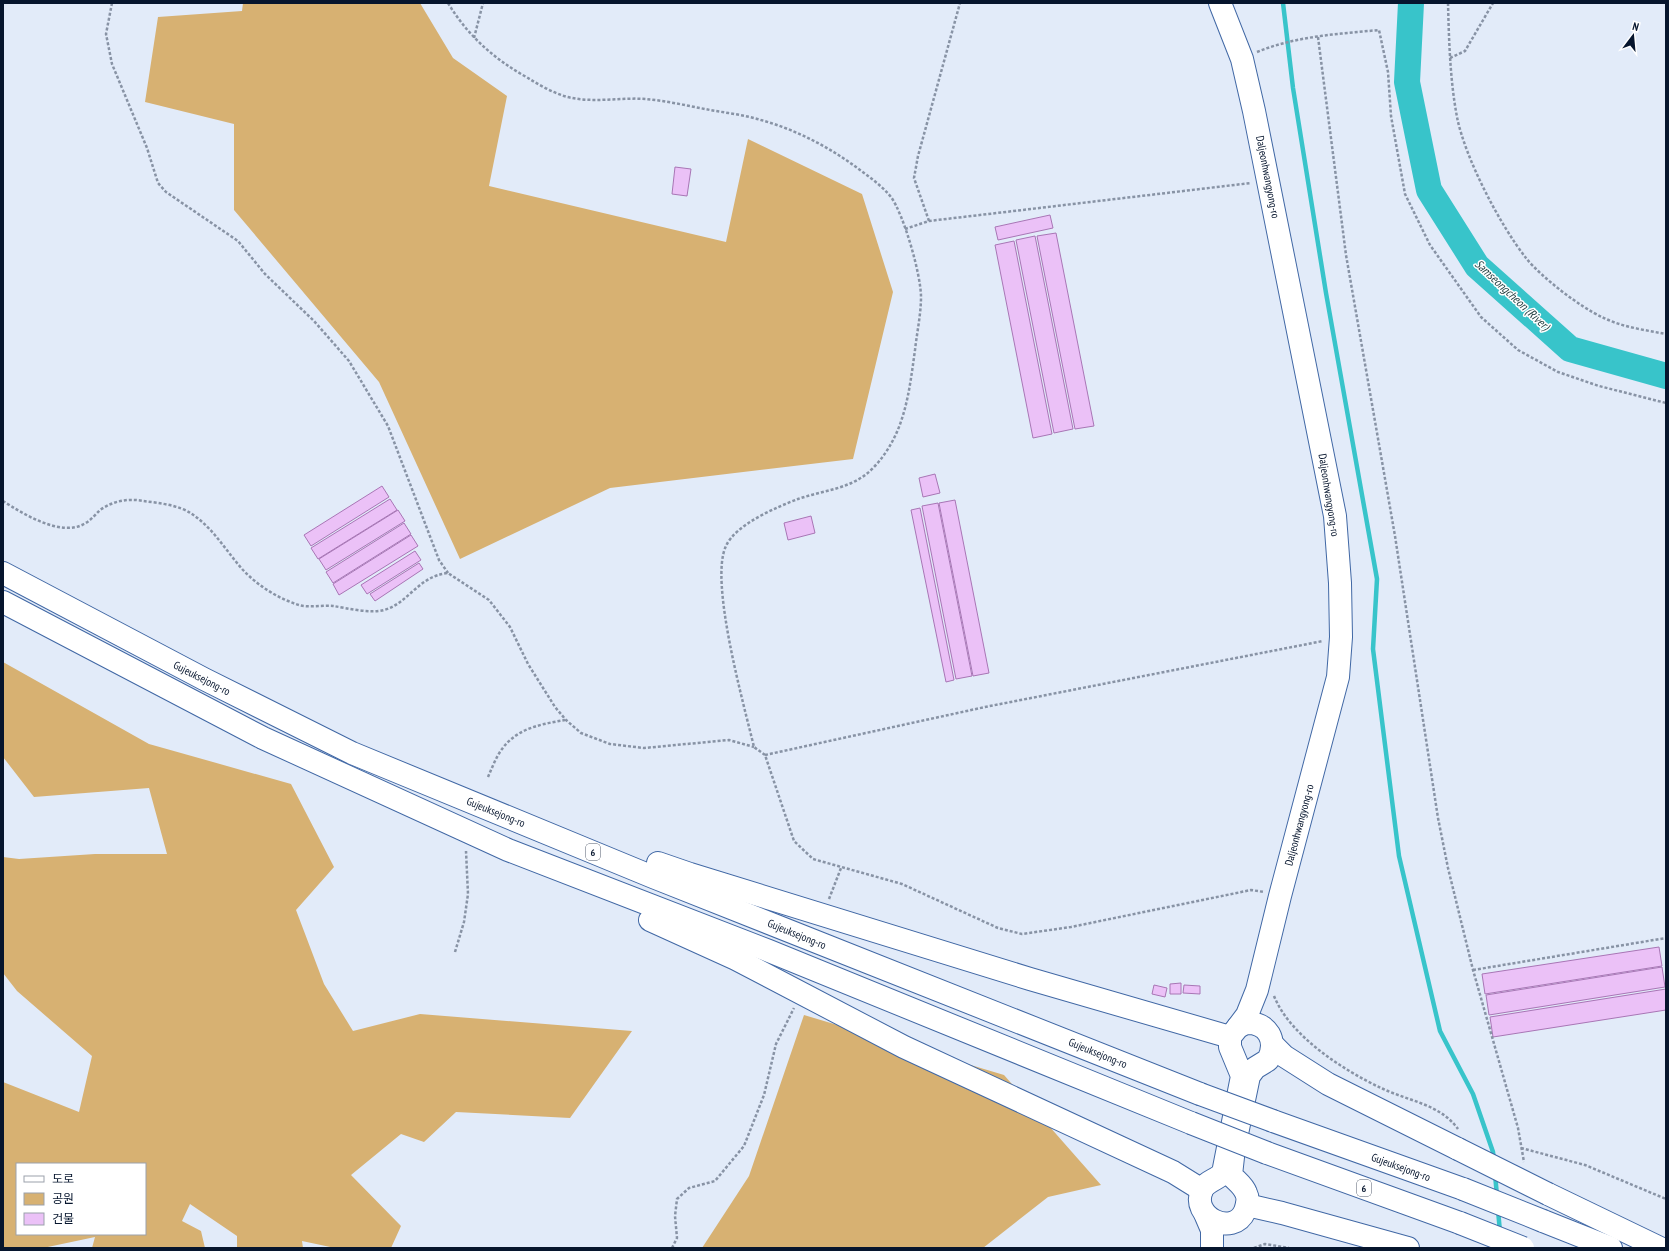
<svg xmlns="http://www.w3.org/2000/svg" width="1669" height="1251" font-family="'PT Sans Narrow','Noto Sans KR',sans-serif">
	<style>
		.green { fill: #d7b172; fill-rule: evenodd }
		.lines { fill: none; stroke-linecap: round; stroke-linejoin: round }
		.stream { stroke: #38c4ca; stroke-width: 4.5 }
		.river { stroke: #38c4ca; stroke-width: 26 }
		.building { fill: #ebc1f7; stroke: #a876b5 }
		.secondary-casing { stroke: #4168a5; stroke-width: 24 }
		.trunk-casing { stroke: #4168a5; stroke-width: 24 }
		.path { stroke: #8893a5; stroke-width: 2.5; stroke-dasharray: 3 2; stroke-linecap: butt }
		.secondary { stroke: #fff; stroke-width: 22 }
		.trunk { stroke: #fff; stroke-width: 22 }
		.trunk-bridge-casing { stroke: #4168a5; stroke-width: 24; stroke-linecap: butt }
		.trunk-bridge { stroke: #fff; stroke-width: 22 }
		.labels { text-anchor: middle; stroke-width: 3; stroke-linejoin: round; paint-order: stroke }
		.shield { fill: #fff; stroke: #515b6c; stroke-width: 1 }
		.shield-label { font-size: 10px; font-weight: bold; fill: #06152d }
		.street-label { font-size: 11px; fill: #06152d; stroke: #fff }
		.water-label { font-size: 12px; font-style: italic; fill: #1e3b3c; stroke: #fff }
	</style>
	<rect width="100%" height="100%" fill="#e2ebf9"/>
	<g class="green">
		<path d="M243,3h177l33,55 54,38 -18,90 237,56 22,-103 114,55 31,98 -40,167 -243,29 -150,71 -81,-177 -145,-172v-86l-89,-22 13,-85 84,-6z"/>
		<path d="M3,662l146,82 142,40 43,83 -38,43 28,74 29,47 67,-17 212,17 -62,87 -114,-6 -32,30 -23,-8 -50,41 50,51 -10,22h-56l-33,-7 1,7h-66v-12l-47,-32 -8,17 19,10 4,17h-113l3,-11 -52,11h-40v-166l76,30 13,-56 -75,-65 -14,-18v-116l16,2 76,-5h72l-18,-66 -115,9 -31,-40zM17,1164h128v70h-128z"/>
		<path d="M804,1015l200,60 97,110 -53,12 -65,51h-281l47,-72z"/>
	</g>
	<g class="lines">
		<g class="stream">
			<path d="M1283,3l10,85 33,205 51,286 -4,70 26,207 41,175 33,63 20,58 1,7"/>
			<path d="M1495,1174l2,22"/>
			<path d="M1498,1210l2,22"/>
		</g>
		<path class="river" d="M1411,3l-4,79 22,108 48,76 93,83 96,27"/>
	</g>
	<g class="building">
		<path d="M675,167l16,2 -4,27 -15,-2z"/>
		<path d="M1050,215l3,13 -55,12 -3,-13z"/>
		<path d="M1056,233l38,193 -19,3 -38,-193z"/>
		<path d="M1035,236l38,193 -19,4 -38,-193z"/>
		<path d="M1014,241l38,193 -19,4 -38,-193z"/>
		<path d="M935,474l5,19 -17,4 -4,-19z"/>
		<path d="M382,486l7,11 -78,49 -7,-11z"/>
		<path d="M390,499l7,11 -79,49 -7,-11z"/>
		<path d="M955,500l34,173 -16,3 -34,-173z"/>
		<path d="M938,503l34,173 -16,3 -34,-173z"/>
		<path d="M920,508l34,172 -8,2 -35,-172z"/>
		<path d="M398,510l7,11 -79,49 -7,-11z"/>
		<path d="M811,516l4,17 -27,7 -4,-17z"/>
		<path d="M404,523l7,11 -78,49 -7,-11z"/>
		<path d="M411,535l7,11 -79,49 -6,-11z"/>
		<path d="M415,551l6,9 -54,34 -6,-9z"/>
		<path d="M419,563l4,6 -48,32 -5,-7z"/>
		<path d="M1659,947l3,19 -177,28 -3,-20z"/>
		<path d="M1662,967l3,20 -176,28 -3,-20z"/>
		<path d="M1181,983v11h-11v-10z"/>
		<path d="M1154,985l13,3 -2,9 -13,-3z"/>
		<path d="M1184,985l16,1v8l-17,-1z"/>
		<path d="M1666,989v21l-173,27 -3,-20z"/>
	</g>
	<g class="lines">
		<g class="secondary-casing">
			<g id="secondary">
				<path d="M1220,3l22,56 12,52 81,405 5,67 1,54 -3,40 -58,219 -23,94 -10,25 -9,12"/>
				<path d="M1246,1023c22,-1 32,18 22,37l-13,8 -6,8 -15,72 -3,27c5,6 12,10 15,18 3,6 1,12 -1,18 -12,27 -55,6 -43,-21 4,-9 15,-10 21,-17l19,-97 -12,-29v-10l8,-10z"/>
				<path d="M1206,1216l6,14v18"/>
			</g>
		</g>
		<g class="trunk-casing">
			<g id="trunk">
				<path d="M3,573l201,106 148,74 301,124 547,217"/>
				<path d="M3,602l260,136 245,112 261,101 422,172"/>
				<path d="M658,863l32,11 340,105 200,58"/>
				<path d="M650,920l86,39 168,88 269,125 29,18"/>
				<path d="M1273,1045l11,11 44,28 130,65"/>
				<path d="M1273,1121l190,68"/>
				<path d="M1267,1153l193,70"/>
				<path d="M1548,1194l112,54"/>
				<path d="M1247,1205l35,8 126,35"/>
				<path d="M1543,1221l68,27"/>
			</g>
		</g>
		<g class="path">
			<path d="M112,3l-6,31 6,30 35,84 11,35 8,9 72,49 27,33 49,47 35,40 39,65 51,134 9,13"/>
			<path d="M448,3c20,33 46,56 80,75 11,7 24,14 36,18 27,8 55,1 82,3 21,2 43,7 64,11 17,3 35,5 51,10 36,10 70,28 99,50 11,8 22,16 31,27 13,18 30,78 30,100 0,17 -4,35 -6,53 -6,43 -10,85 -42,118 -20,21 -49,22 -75,31 -21,8 -62,25 -72,47 -17,35 18,159 28,201l11,8 29,86 19,18 89,25 96,44 24,6 49,-7 180,-37 13,2"/>
			<path d="M1448,3c1,38 2,77 9,114 8,41 43,108 69,141 15,19 54,49 76,59 19,10 43,13 64,17"/>
			<path d="M1318,37l28,218 49,281 43,282 10,50 25,102 45,158 6,34"/>
			<path d="M474,38l9,-35"/>
			<path d="M1257,52c39,-16 81,-18 122,-22l9,42 3,44 14,78 25,51 51,72 37,33 40,22 41,14 67,17"/>
			<path d="M1450,58l15,-7 28,-48"/>
			<path d="M929,221l-15,-43 4,-22 42,-153"/>
			<path d="M905,229l24,-8 322,-38"/>
			<path d="M3,501c20,13 58,36 81,23 6,-3 11,-9 16,-14 13,-9 28,-12 43,-9 16,2 36,4 49,13 22,15 34,37 51,56 15,16 36,29 56,35 10,3 23,0 34,1 14,2 37,8 51,4 24,-6 34,-34 64,-37l41,27 21,27 18,37 27,43 11,13 15,13 29,11 34,4 85,-8 25,7"/>
			<path d="M765,755l220,-48 338,-66"/>
			<path d="M488,777c4,-9 8,-20 14,-28 15,-21 40,-25 63,-29"/>
			<path d="M829,899l12,-31"/>
			<path d="M455,952l9,-30 4,-28 -2,-43"/>
			<path d="M1473,970l193,-32"/>
			<path d="M1274,996c16,40 69,74 107,92 27,13 59,16 77,41"/>
			<path d="M1521,1148l64,17 81,34"/>
			<path d="M672,1248l5,-10 -2,-22 2,-17 12,-11 26,-7 29,-35 20,-51 12,-51 18,-36"/>
			<path d="M1254,1248l11,-4 24,4"/>
		</g>
		<use href="#secondary" class="secondary"/>
		<use href="#trunk" class="trunk"/>
		<g class="trunk-bridge-casing">
			<g id="trunk-bridge">
				<path d="M1200,1094l73,27"/>
				<path d="M1191,1123l76,30"/>
				<path d="M1458,1149l90,45"/>
				<path d="M1463,1189l80,32"/>
				<path d="M1460,1223l63,25"/>
			</g>
		</g>
		<use href="#trunk-bridge" class="trunk-bridge"/>
	</g>
	<g class="labels">
		<g class="shield">
			<rect x="586" y="844" width="14" height="16" rx="3"/>
			<rect x="1357" y="1180" width="14" height="16" rx="3"/>
		</g>
		<g class="shield-label">
			<text x="593" y="856">6</text>
			<text x="1364" y="1192">6</text>
		</g>
		<g class="street-label">
			<text transform="translate(1268 177) rotate(79)" y="4">Daljeonhwangyong-ro</text>
			<text transform="translate(1329 495) rotate(81)" y="4">Daljeonhwangyong-ro</text>
			<text transform="translate(202 678) rotate(27)" y="4">Gujeuksejong-ro</text>
			<text transform="translate(496 812) rotate(22)" y="4">Gujeuksejong-ro</text>
			<text transform="translate(1299 825) rotate(-75)" y="4">Daljeonhwangyong-ro</text>
			<text transform="translate(797 934) rotate(22)" y="4">Gujeuksejong-ro</text>
			<text transform="translate(1098 1053) rotate(22)" y="4">Gujeuksejong-ro</text>
			<text transform="translate(1401 1167) rotate(20)" y="4">Gujeuksejong-ro</text>
		</g>
		<g class="water-label">
			<text transform="translate(1512 295) rotate(43)" y="4">Samseongcheon (River)</text>
		</g>
	</g>
	<rect width="1669" height="1251" fill="none" stroke="#06152d" stroke-width="8"/>
	<rect x="16" y="1163" width="130" height="72" fill="#ffffff" stroke="#9ba1ab"/>
	<rect x="24" y="1176" width="20" height="6" fill="#ffffff" stroke="#9ba1ab"/>
	<text x="52" y="1183" font-size="12" fill="#06152d">도로</text>
	<rect x="24" y="1193" width="20" height="12" fill="#d7b172" stroke="#9ba1ab"/>
	<text x="52" y="1203" font-size="12" fill="#06152d">공원</text>
	<rect x="24" y="1213" width="20" height="12" fill="#ebc1f7" stroke="#9ba1ab"/>
	<text x="52" y="1223" font-size="12" fill="#06152d">건물</text>
	<g transform="translate(1633 36) rotate(16)" stroke="#ffffff" stroke-width="3" paint-order="stroke">
	<path d="M0-3L7 15L0 10L-7 15Z" fill="#06152d"/>
	<text y="-6" font-size="11" font-weight="bold" text-anchor="middle" fill="#06152d">N</text>
	</g>
</svg>
